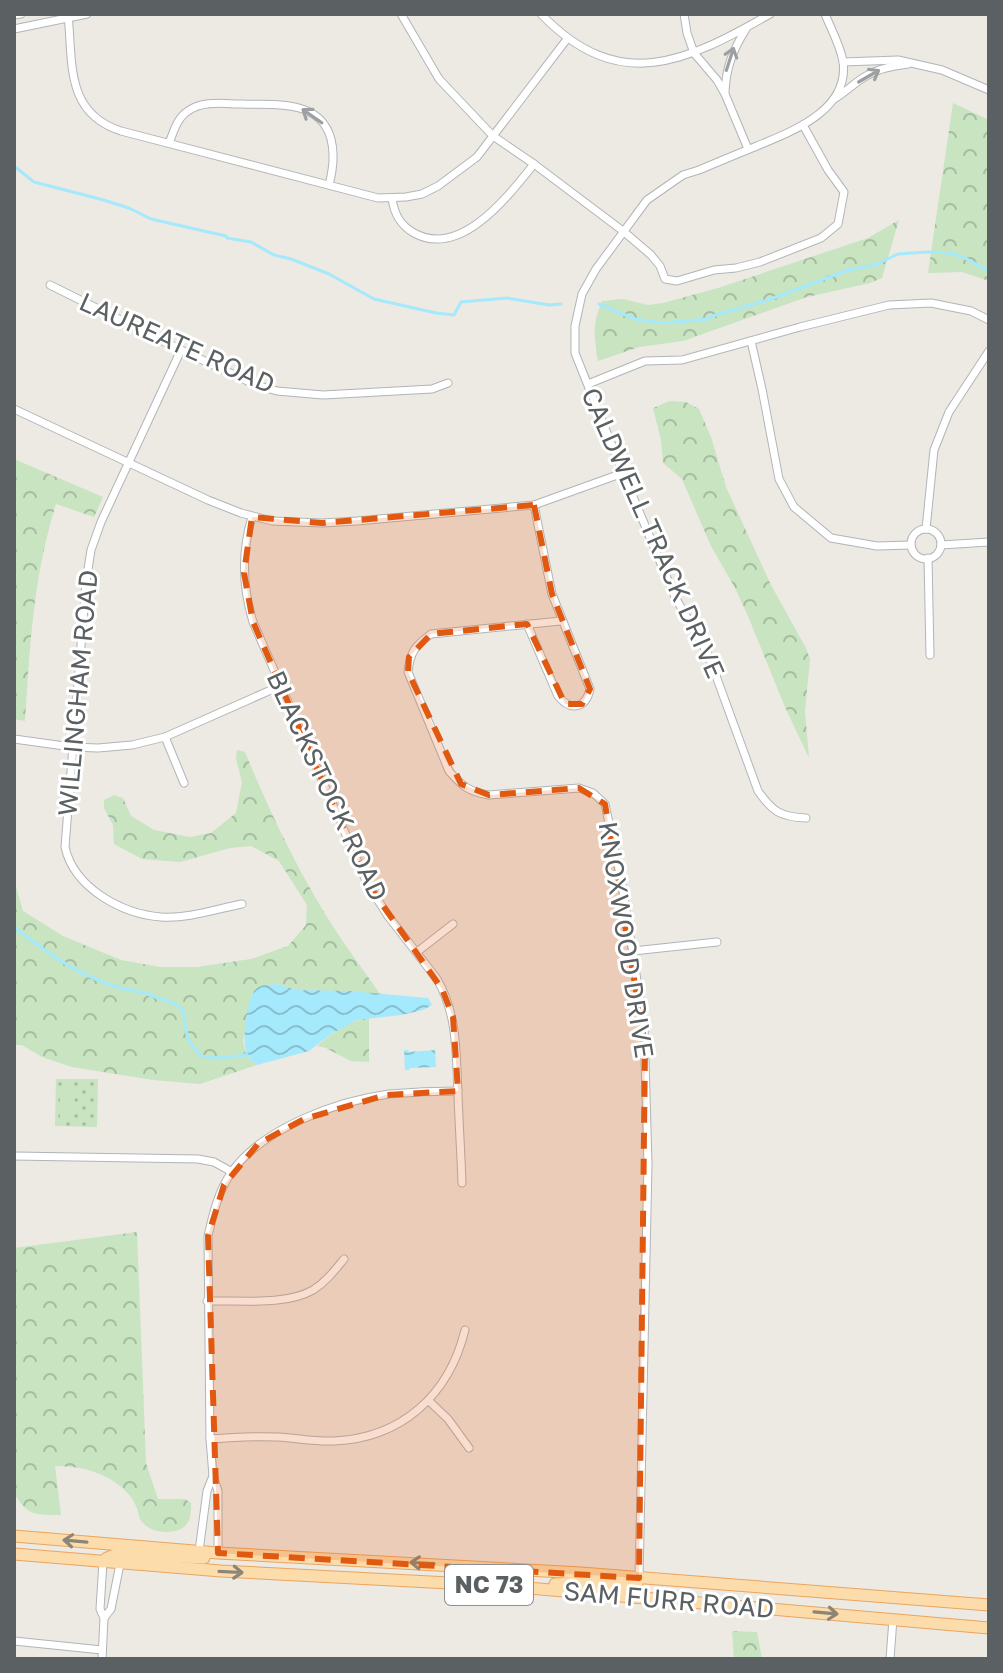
<svg xmlns="http://www.w3.org/2000/svg" width="1003" height="1673" font-family="'Golos Text',sans-serif">
	<style>
		.grass { fill: url(#grass-dots) }
		.forest { fill: url(#forest-crowns) }
		.pitch { fill: #c8e4c0 }
		.water { fill: url(#water-waves) }
		.lines { fill: none; stroke-linecap: round; stroke-linejoin: round }
		.stream { stroke: #a5e9fc; stroke-width: 3 }
		.minor-casing { stroke: #b1b5b8; stroke-width: 9 }
		.primary-casing { stroke: #eca45e; stroke-width: 13 }
		.minor { stroke: #fff; stroke-width: 7 }
		.primary { stroke: #fcdcaa; stroke-width: 11 }
		.oneway { stroke: #9da0a1 }
		.oneway2 { stroke: #8b8678 }
		.marked { fill: #e15910; fill-opacity: 0.2; stroke: #e15910; stroke-width: 6; stroke-dasharray: 16 10; stroke-linejoin: round }
		.labels { text-anchor: middle; stroke-width: 6; stroke-linejoin: round; paint-order: stroke }
		.shield { fill: #fff; stroke: #8c9092; stroke-width: 2 }
		.shield-label { font-size: 24px; font-weight: bold; fill: #5b6163 }
		.street-label { font-size: 26px; fill: #5b6163; stroke: #fff }
	</style>
	<defs>
		<pattern id="grass-dots" width="8" height="8" patternUnits="userSpaceOnUse" patternTransform="scale(2)"><rect width="8" height="8" fill="#c8e4c0"/><path d="M2 2h.1M6 6h.1" fill="none" stroke="#a5bca0" stroke-width="1.8" stroke-linecap="round"/></pattern>
		<pattern id="forest-crowns" width="20" height="18" patternUnits="userSpaceOnUse" patternTransform="scale(2)"><rect width="20" height="18" fill="#c8e4c0"/><path d="M2 6a3 3 0 1 1 6 0M12 15a3 3 0 1 1 6 0" fill="none" stroke="#a5bca0"/></pattern>
		<pattern id="water-waves" width="16" height="10" patternUnits="userSpaceOnUse" patternTransform="scale(2)"><rect width="16" height="10" fill="#a5e9fc"/><path d="M0 5q4-4 8 0t8 0" fill="none" stroke="#89c0d0"/></pattern>
	</defs>
	<rect width="100%" height="100%" fill="#ede9e3"/>
	<path class="grass" d="M56,1079h42l-1,48 -42,-1z"/>
	<g class="forest">
		<path d="M953,103l36,17v161l-27,-9 -34,1z"/>
		<path d="M899,220l-17,58 -12,5 -63,14 -124,44 -44,6 -41,14c-4,-27 -6,-35 4,-60l21,-2 25,6 15,-2 55,-15 150,-50z"/>
		<path d="M670,401l16,1 13,7 12,28 15,50 45,98 35,63 4,11 -5,52 4,47 -24,-51 -37,-91 -13,-28 -24,-42 -29,-67 -19,-16 -2,-23 -8,-32z"/>
		<path d="M14,459l89,38 -9,20 -38,-13c-23,74 -26,141 -31,217l-11,-2z"/>
		<path d="M237,750l8,2c25,61 54,121 89,176 14,22 31,44 46,66l-82,-4 -22,-6 -24,10 -9,47 3,14 11,10 -57,19 -47,-4 -81,-13 -30,-10 -20,-12h-8v-165l9,31 40,25 58,24 39,7h37l54,-8 37,-13 18,-21 1,-20 -28,-44 -28,-15 -21,2 -50,14 -38,-3 -28,-15 -1,-19 -9,-17v-8l10,-5 9,3 8,18 23,14 36,7 21,-4 25,-20 6,-31 -6,-24z"/>
		<path d="M369,1018v44l-18,-1 -25,-13 -9,-2c14,-12 33,-26 52,-28z"/>
		<path d="M137,1232l9,231 12,36h27l6,4c0,8 0,19 -7,24 -11,8 -32,6 -41,-4 -5,-4 -4,-11 -7,-17 -4,-11 -16,-21 -26,-27 -18,-10 -35,-13 -55,-13l6,49c-25,0 -34,1 -47,-22v-245z"/>
		<path d="M732,1631l25,1 5,27h-28z"/>
	</g>
	<path class="pitch" d="M60,1087h15l-1,31h-14z"/>
	<g class="water">
		<path d="M276,984l22,6 52,1 78,7 4,7 -9,5 -22,5 -44,5 -26,14 -22,17 -52,14c-3,-3 -7,-5 -9,-9 -8,-11 -1,-61 9,-68 5,-4 13,-3 19,-4z"/>
		<path d="M404,1050h4l1,2 26,-2 1,17 -26,1 -1,2h-4z"/>
	</g>
	<g class="lines">
		<g class="stream">
			<path d="M14,166l20,16 66,17 29,9 22,11 75,17 1,2 24,4 23,13 17,4 38,15 45,25 62,14 18,2 7,-13 46,-4 42,7 12,-1"/>
			<path d="M599,304l36,15 29,4 44,-4 1,-2 62,-18 77,-29 27,-5 23,-11 29,-2 22,1 12,3 28,15"/>
			<path d="M14,927c39,31 84,62 135,66v2l22,7 12,8 4,25 4,9 10,12 18,2 28,-3"/>
		</g>
		<g class="minor-casing">
			<g id="minor">
				<path d="M68,14c5,49 -3,99 53,117l257,67 28,-1 16,-3 16,-8 39,-29 90,-118"/>
				<path d="M401,14l38,65 54,57 41,28 89,67 28,24 9,11 5,13 12,2 37,-11 22,-2 24,-6 61,-24 17,-14 6,-32 -16,-22 -25,-45"/>
				<path d="M541,14c78,81 145,48 229,0"/>
				<path d="M684,14l3,19 7,20 23,27 8,14 23,55"/>
				<path d="M14,15l7,-1"/>
				<path d="M14,29l73,-15"/>
				<path d="M843,62l55,-2 44,10 47,20"/>
				<path d="M725,92c1,-25 8,-42 21,-63"/>
				<path d="M834,99c12,-7 22,-18 34,-24 12,-7 27,-9 40,-11"/>
				<path d="M169,143c5,-12 8,-25 19,-32 15,-11 37,-7 54,-7 18,1 39,-1 57,4 37,10 38,46 30,77"/>
				<path d="M392,198c2,16 8,27 22,35 47,26 95,-38 120,-69"/>
				<path d="M50,285l131,65 75,35 21,6 46,4 109,-6 16,-6"/>
				<path d="M751,341l11,48 17,90 15,28 37,31 46,8 34,-1"/>
				<path d="M181,350l-80,172 -10,28 -5,32 -21,265c9,41 57,67 96,70 27,2 55,-8 81,-13"/>
				<path d="M588,384l57,-23 37,-1 118,-33 89,-22 42,-2 40,8 18,9"/>
				<path d="M14,409l194,91 33,13 31,8 50,2 35,-2 177,-16 89,-32"/>
				<path d="M252,517c-11,36 -10,69 1,105l114,261 21,33 49,63c21,36 19,76 21,116 1,29 3,59 4,88"/>
				<path d="M926,529l8,-79 15,-38 40,-61"/>
				<circle cx="926" cy="544" r="15"/>
				<path d="M941,545l48,-3"/>
				<path d="M928,558l2,97"/>
				<path d="M561,621l-130,13c-16,12 -21,18 -23,38l41,99c13,15 20,21 40,24l90,-7 14,5 12,11 17,81 22,140 4,139 -9,414"/>
				<path d="M527,624l31,72c12,15 28,13 32,-7l-38,-95 -18,-89"/>
				<path d="M165,737l19,46"/>
				<path d="M14,739l58,8 26,1 34,-3 33,-8 115,-51"/>
				<path d="M806,818c-26,-1 -34,-7 -48,-27l-50,-137 -33,-57 -52,-124 -48,-120v-27l7,-32 14,-25 51,-69 36,-25 16,-5c19,-8 38,-16 58,-24 36,-15 93,-36 86,-85 -3,-16 -12,-32 -18,-47"/>
				<path d="M633,951l84,-9"/>
				<path d="M417,952l36,-28"/>
				<path d="M14,1156l184,3 16,3 18,10"/>
				<path d="M207,1301c32,-1 78,5 106,-11 13,-8 22,-20 31,-31"/>
				<path d="M429,1401l19,18 21,29"/>
				<path d="M210,1439c23,-2 45,-3 68,-2 19,1 37,5 56,4 68,-3 115,-46 131,-111"/>
				<path d="M199,1551l8,-60 6,-15"/>
				<path d="M218,1553v-62l-5,-15 -3,-37 -2,-203c5,-22 10,-44 23,-63 31,-45 106,-72 158,-79 23,-2 46,-3 69,-3"/>
				<path d="M104,1618l7,-9 9,-45"/>
				<path d="M14,1641l88,9"/>
				<path d="M102,1659l2,-41 -4,-9 3,-47"/>
				<path d="M890,1659l3,-40"/>
			</g>
		</g>
		<g class="primary-casing">
			<g id="primary">
				<path d="M14,1536l204,17 363,20 408,32"/>
				<path d="M14,1554l207,17 285,15 483,42"/>
				<path d="M103,1562l4,-4 10,-4 87,4"/>
				<path d="M555,1584l23,-1 48,3 11,-3 2,-5"/>
			</g>
		</g>
		<use href="#minor" class="minor"/>
		<use href="#primary" class="primary"/>
	</g>
	<defs><path id="oneway-shaft" d="M-6 0H5M1.5-3L5.5 0L1.5 3" fill="none" stroke-width="1.6" stroke-linecap="round" stroke-linejoin="round" transform="scale(2)"/></defs>
	<g class="oneway">
		<use href="#oneway-shaft" transform="translate(730 59) rotate(-72)"/>
		<use href="#oneway-shaft" transform="translate(869 76) rotate(-30)"/>
		<use href="#oneway-shaft" transform="translate(312 116) rotate(-145)"/>
	</g>
	<g class="oneway2">
		<use href="#oneway-shaft" transform="translate(75 1541) rotate(-175)"/>
		<use href="#oneway-shaft" transform="translate(422 1563) rotate(-177)"/>
		<use href="#oneway-shaft" transform="translate(231 1572) rotate(3)"/>
		<use href="#oneway-shaft" transform="translate(826 1613) rotate(5)"/>
	</g>
	<path class="marked" d="M534,505l18,89 38,95 -8,15h-17l-38,-80 -96,10 -22,23 -1,15 53,112 28,11 90,-7 26,16 40,241 -6,533 -421,-25 -10,-317 16,-51 34,-41 46,-25 82,-24 72,-4 -5,-74 -11,-28 -75,-106 -114,-261 -9,-49 8,-56 70,6z"/>
	<g class="labels">
		<rect class="shield" x="445" y="1565" width="88" height="40" rx="6"/>
		<g class="shield-label">
			<text x="489" y="1593">NC 73</text>
		</g>
		<g class="street-label">
			<text transform="translate(177 343) rotate(24)" y="9">LAUREATE ROAD</text>
			<text transform="translate(653 533) rotate(66)" y="9">CALDWELL TRACK DRIVE</text>
			<text transform="translate(78 693) rotate(-85)" y="9">WILLINGHAM ROAD</text>
			<text transform="translate(327 786) rotate(65)" y="9">BLACKSTOCK ROAD</text>
			<text transform="translate(626 940) rotate(81)" y="9">KNOXWOOD DRIVE</text>
			<text transform="translate(669 1600) rotate(5)" y="9">SAM FURR ROAD</text>
		</g>
	</g>
	<rect width="1003" height="1673" fill="none" stroke="#5b6163" stroke-width="32"/>
</svg>
